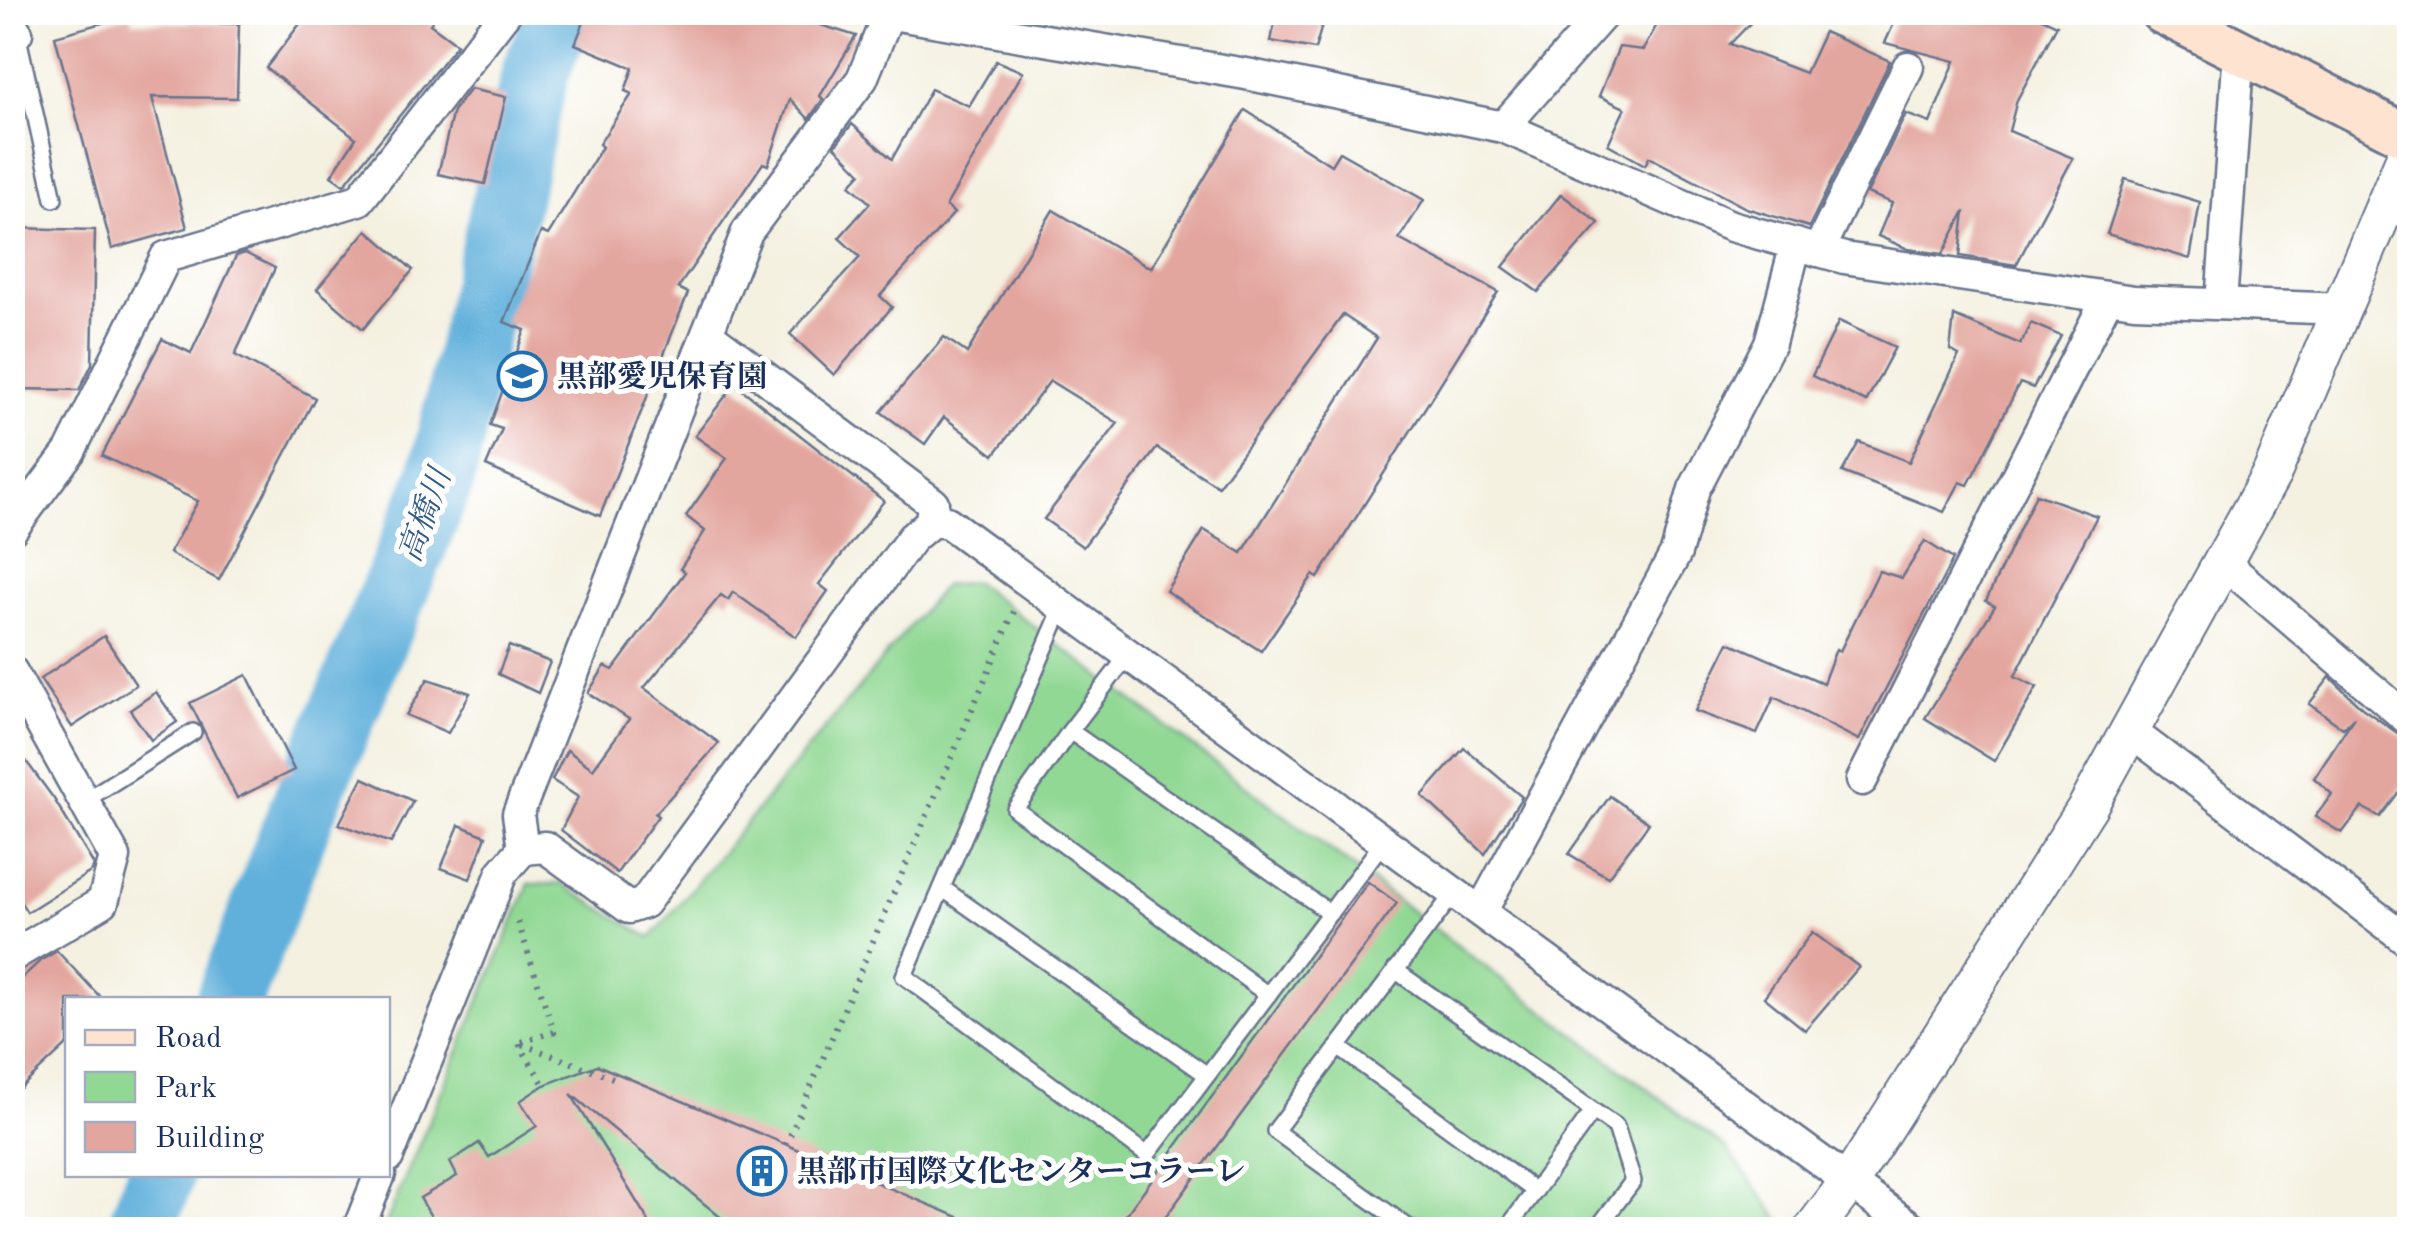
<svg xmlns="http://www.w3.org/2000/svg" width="2422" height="1242" font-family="'Old Standard TT','Noto Serif JP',serif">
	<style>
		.green { fill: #90d893; stroke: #568478; stroke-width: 2.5 }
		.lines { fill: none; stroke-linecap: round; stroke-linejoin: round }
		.river { stroke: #60b0db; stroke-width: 68 }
		.building { fill: #e3a69f }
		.service-casing { stroke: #67738c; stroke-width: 20 }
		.minor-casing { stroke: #67738c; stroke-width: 35 }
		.tertiary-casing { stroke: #67738c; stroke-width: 42 }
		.secondary-casing { stroke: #67738c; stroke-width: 48 }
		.path { stroke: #67738c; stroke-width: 6; stroke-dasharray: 2.5 8; stroke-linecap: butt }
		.service { stroke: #fff; stroke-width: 15 }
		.minor { stroke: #fff; stroke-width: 30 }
		.tertiary { stroke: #fff; stroke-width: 38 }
		.secondary { stroke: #fee3d1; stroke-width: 42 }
		.labels { text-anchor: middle; stroke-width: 10; stroke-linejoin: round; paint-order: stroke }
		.poi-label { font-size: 30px; font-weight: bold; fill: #1b2f5e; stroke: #fff; text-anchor: start }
		.water-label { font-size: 32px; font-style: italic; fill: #335c8a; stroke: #fff }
	</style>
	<rect width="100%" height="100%" fill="#fff"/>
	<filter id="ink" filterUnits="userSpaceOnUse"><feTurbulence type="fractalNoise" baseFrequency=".01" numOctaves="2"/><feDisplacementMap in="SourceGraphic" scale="20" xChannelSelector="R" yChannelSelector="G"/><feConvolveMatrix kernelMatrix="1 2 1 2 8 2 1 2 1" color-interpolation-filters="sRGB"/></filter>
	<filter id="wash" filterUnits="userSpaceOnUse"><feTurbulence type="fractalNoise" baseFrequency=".0048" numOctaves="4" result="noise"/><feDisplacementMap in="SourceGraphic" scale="40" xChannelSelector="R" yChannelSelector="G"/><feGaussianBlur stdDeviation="2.25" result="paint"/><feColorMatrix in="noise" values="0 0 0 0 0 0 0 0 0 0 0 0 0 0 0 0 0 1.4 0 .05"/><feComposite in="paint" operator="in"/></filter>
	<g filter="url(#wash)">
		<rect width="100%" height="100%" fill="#f4f1e1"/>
		<path class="green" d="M975,582l752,567 53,71 -7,10h-1390l146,-346h32l90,54 293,-353z"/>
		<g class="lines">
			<g class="river">
				<path d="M229,1000l72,-186 140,-335 95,-409 25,-58"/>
				<path d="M140,1230l21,-56"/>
			</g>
		</g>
		<g id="blocks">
			<g class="building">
				<path d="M309,12h130l-9,12 27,20 -113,141 -13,-9 25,-38 -90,-70z"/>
				<path d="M588,12h191l77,24 -36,60 3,3 -14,20 -19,-20 -22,66 -5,-2 -85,125 10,5 -88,223 -114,-50 16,-37 -12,-4 35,-95 -21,-8 37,-90 7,3 54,-88 -3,-3 33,-50 -7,-3 8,-23 -58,-24z"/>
				<path d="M1277,12h49l-11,37 -44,-8z"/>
				<path d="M1664,12h97l-31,32 75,29 19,-41 66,29 -81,166 -63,-19 -97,-51 -4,8 -37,-21 17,-36 -26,-12 20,-49 24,3z"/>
				<path d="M1899,12h130l28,13 -40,75 -8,31 64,27 -57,107 -56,-9 5,-45 -22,43 -35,-5 -30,-13 14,-33 -25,-10 39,-79 24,9 25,-62 -70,-18z"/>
				<path d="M131,15l2,7 106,2 -2,74 -85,-1 35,131 -75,21 -57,-213z"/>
				<path d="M996,61l27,11 -77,134 8,7 -74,83 12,11 -58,68 -44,-41 70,-77 -21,-19 31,-35 -20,-18 11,-12 -26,-27 17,-22 40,35 39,-70 38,17z"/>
				<path d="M470,89l36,8 -21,87 -47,-10 15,-63z"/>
				<path d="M1245,110l86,55 8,-13 85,48 -25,39 99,53 -180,286 -5,-3 -52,76 -95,-60 38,-61 38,23 135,-215 -34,-23 -125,171 -61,-38 -74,99 -39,-28 74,-96 -68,-42 -56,74 -50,-38 -19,27 -44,-32 63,-75 23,16 86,-143 98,58z"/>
				<path d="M2125,179l75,23 -10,57 -83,-25z"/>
				<path d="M1561,194l38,29 -61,69 -35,-25z"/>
				<path d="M14,228l81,2 -3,134 -13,26 -67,-1z"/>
				<path d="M367,230l46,40 -50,59 -46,-40z"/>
				<path d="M245,253l30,15 -40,87 80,43 -96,182 -50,-27 29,-52 -96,-45 60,-117 29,14 45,-97z"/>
				<path d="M1954,316l66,28 11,-21 30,13 -28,52 -13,-5 -52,102 -8,-3 -16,30 -102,-40 17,-30 50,20 50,-107 -9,-5z"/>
				<path d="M1839,321l56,26 -29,55 -54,-26z"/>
				<path d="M735,384l149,117 -65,83 9,7 -32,46 -63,-45 -5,8 -7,-5 -77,93 75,55 -64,71 3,2 -41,57 -56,-43 17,-33 -26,-17 15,-30 26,19 36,-50 -41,-26 17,-27 8,4 72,-98 -5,-3 25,-38 -19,-15 41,-58 -32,-22z"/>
				<path d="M2036,494l61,22 -82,160 22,11 -43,74 -69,-43 70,-112 -9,-5z"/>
				<path d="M1925,541l28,18 -94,181 -85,-43 -17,37 -62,-23 34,-69 94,41 13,-34 4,2 39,-80 23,7z"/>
				<path d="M104,636l32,49 -64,42 -32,-48z"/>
				<path d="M509,646l41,16 -12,31 -40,-19z"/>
				<path d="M247,675l47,95 -57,28 -47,-95z"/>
				<path d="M2330,677l32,31 48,34v35l-30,40 -18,-10 -20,26 -27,-16 17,-23 -18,-16 40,-61 -11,11 -34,-24z"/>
				<path d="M428,679l42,14 -22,40 -42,-18z"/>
				<path d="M156,692l21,30 -26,18 -21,-30z"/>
				<path d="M12,742l42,57 40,66 -2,6 -65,41 -15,-23z"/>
				<path d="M1464,748l58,49 -37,57 -63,-58z"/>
				<path d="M363,778l50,23 -22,42 -52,-19z"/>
				<path d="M1610,796l39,27 -41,54 -39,-23z"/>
				<path d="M459,825l27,11 -16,43 -29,-11z"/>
				<path d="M1368,882l29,21 -241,327h-41z"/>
				<path d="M1812,932l47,35 -54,63 -41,-33z"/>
				<path d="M57,951l46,49h-35v44l-56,52v-109l28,-26z"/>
				<path d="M597,1065l390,164v1h-251l-165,-136 83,136h-215l-19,-32 37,-22 -7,-14 29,-19 10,14 48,-31 -17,-25 24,-16z"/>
			</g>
		</g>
	</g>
	<g filter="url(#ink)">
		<use href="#blocks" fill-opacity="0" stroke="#67738c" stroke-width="2.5"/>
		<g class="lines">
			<g class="service-casing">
				<g id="service">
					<path d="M17,33l37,166"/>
					<path d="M1063,606l-159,370 243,179 237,-314"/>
					<path d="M1129,654l-59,77 260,182"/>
					<path d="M1070,731l-55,78 253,186"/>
					<path d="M84,801l109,-69"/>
					<path d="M942,888l265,187"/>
					<path d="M1395,970l221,157 17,54 -37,49"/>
					<path d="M1338,1047l197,144 58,-80"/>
					<path d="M1412,1230l-137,-99 179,-238"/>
					<path d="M1506,1230l29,-39"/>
				</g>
			</g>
			<g class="minor-casing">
				<g id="minor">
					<path d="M880,12l366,62 257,53 228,99 113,32 290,43 210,8"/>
					<path d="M12,26l5,7"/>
					<path d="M1503,127l102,-115"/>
					<path d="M1818,251l90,-184"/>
					<path d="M2221,304l18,-255"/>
					<path d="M707,334l226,169 -2,19"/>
					<path d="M12,529l58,-78 96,-194 193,-57 147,-188"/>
					<path d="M2223,562l187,159"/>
					<path d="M12,672l103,185 -12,45 -91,54"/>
					<path d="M2130,731l280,211"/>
					<path d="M1862,780l246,-483"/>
					<path d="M523,849l22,-2 84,61 15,-5 268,-365 19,-16h16l968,708"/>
					<path d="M1481,912l195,-359 18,-64 76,-146 26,-99"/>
					<path d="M388,1157l114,-284 21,-24 -5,-35 229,-582 115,-153 26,-64"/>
					<path d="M358,1230l22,-56"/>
				</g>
			</g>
			<g class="tertiary-casing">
				<path id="tertiary" d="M1813,1230l36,-48 239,-376 184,-333 138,-326"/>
			</g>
			<g class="secondary-casing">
				<path id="secondary" d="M2162,12l248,126"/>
			</g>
			<g class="path">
				<path d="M518,922l36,110 -36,11 95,35"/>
				<path d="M519,1044l25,41"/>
				<path d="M786,1145l229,-536"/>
			</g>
			<use href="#service" class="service"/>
			<use href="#minor" class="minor"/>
			<use href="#tertiary" class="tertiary"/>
			<use href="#secondary" class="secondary"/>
		</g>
	</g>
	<defs>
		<g id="school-ring" transform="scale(2.5)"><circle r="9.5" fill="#fff" stroke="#1f6fb2" stroke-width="1.5"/><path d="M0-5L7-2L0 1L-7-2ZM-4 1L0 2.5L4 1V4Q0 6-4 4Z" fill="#1f6fb2"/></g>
		<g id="building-ring" transform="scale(2.5)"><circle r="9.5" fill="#fff" stroke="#1f6fb2" stroke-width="1.5"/><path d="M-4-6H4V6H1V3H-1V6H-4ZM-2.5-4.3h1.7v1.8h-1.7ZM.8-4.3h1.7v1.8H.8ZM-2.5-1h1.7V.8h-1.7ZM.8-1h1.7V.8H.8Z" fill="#1f6fb2"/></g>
	</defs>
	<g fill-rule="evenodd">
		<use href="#school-ring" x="522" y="376"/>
		<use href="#building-ring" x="762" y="1171"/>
	</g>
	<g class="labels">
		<g class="poi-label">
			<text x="557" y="386">黒部愛児保育園</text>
			<text x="797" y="1181">黒部市国際文化センターコラーレ</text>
		</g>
		<g class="water-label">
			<text transform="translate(424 515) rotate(-70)" y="11">高橋川</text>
		</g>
	</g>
	<rect width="2422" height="1242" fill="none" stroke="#fff" stroke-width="50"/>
	<rect x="65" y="997" width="325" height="180" fill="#ffffff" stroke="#a4acbf" stroke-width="2.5"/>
	<rect x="85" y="1030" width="50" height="15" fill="#fee3d1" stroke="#a4acbf" stroke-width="2.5"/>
	<text x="155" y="1047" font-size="30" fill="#1b2f5e">Road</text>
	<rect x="85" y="1072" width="50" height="30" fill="#90d893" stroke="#a4acbf" stroke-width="2.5"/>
	<text x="155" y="1097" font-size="30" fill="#1b2f5e">Park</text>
	<rect x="85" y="1122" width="50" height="30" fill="#e3a69f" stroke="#a4acbf" stroke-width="2.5"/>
	<text x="155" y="1147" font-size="30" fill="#1b2f5e">Building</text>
</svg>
